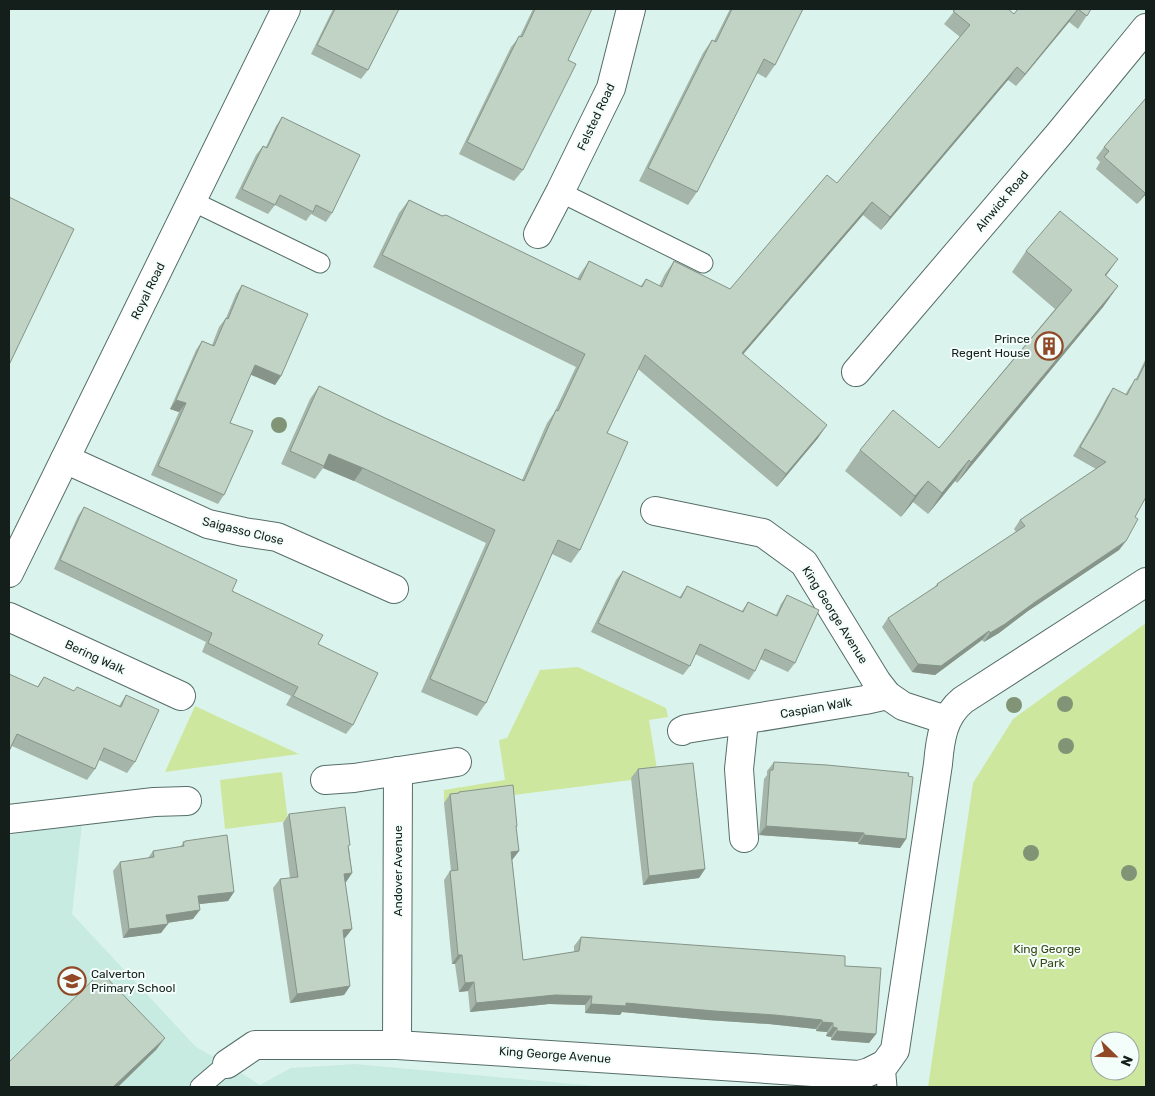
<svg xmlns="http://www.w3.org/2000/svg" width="1155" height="1096" font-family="Rubik,sans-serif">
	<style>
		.built { fill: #c7eae1 }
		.green { fill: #cee79f; fill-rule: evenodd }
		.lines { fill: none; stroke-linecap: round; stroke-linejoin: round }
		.service-casing { stroke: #566d67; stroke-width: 21 }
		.minor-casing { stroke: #566d67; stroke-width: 30 }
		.service { stroke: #fff; stroke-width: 19 }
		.minor { stroke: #fff; stroke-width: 28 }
		.tree { fill: #819576 }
		.wall { fill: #a5b5a9 }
		.shaded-wall { fill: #869489 }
		.building { fill: #c0d3c4; stroke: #869489 }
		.labels { text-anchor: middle; stroke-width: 4; stroke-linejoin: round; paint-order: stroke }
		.street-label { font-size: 12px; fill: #141e1b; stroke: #f3fefb }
		.poi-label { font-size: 12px; fill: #141e1b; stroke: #f3fefb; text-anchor: end }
		.park-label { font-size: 12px; fill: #394814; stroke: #f3fefb }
	</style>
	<rect width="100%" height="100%" fill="#daf4ed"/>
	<path class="built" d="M82,824l-10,90 124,133 31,17 33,21 31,-17 64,-4 252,23h-598v-252z"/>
	<g class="green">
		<path d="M1146,623v464h-218l45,-304 40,-64zM1100,1041h30v30h-30z"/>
		<path d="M578,667l88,41 2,9 -19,3 9,55 -27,3v2l-124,16 -63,7v-13l61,-10 -6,-40 8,-2 33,-68z"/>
		<path d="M195,706l104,48 -134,18z"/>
		<path d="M282,772l6,49 -63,8 -5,-49z"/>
	</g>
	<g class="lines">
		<g class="service-casing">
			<g id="service">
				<path d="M560,192l143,71"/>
				<path d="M192,201l128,62"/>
				<path d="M885,1064l2,23"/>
				<path d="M200,1087l27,-23"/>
			</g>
		</g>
		<g class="minor-casing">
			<g id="minor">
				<path d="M538,234l22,-42 51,-104 20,-79"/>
				<path d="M856,372l203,-238 87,-106"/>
				<path d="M65,459l143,65 36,8 33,5 117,52"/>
				<path d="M655,511l108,22 41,30 73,119 10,13 16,11 43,14"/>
				<path d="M9,573l277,-564"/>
				<path d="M9,617l172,79"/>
				<path d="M682,731l4,-2 179,-29 22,-5"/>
				<path d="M325,780l29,-2 103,-16"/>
				<path d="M9,819l145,-17 33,-1"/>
				<path d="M744,838l-5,-69 5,-48"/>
				<path d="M397,1045l1,-274"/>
				<path d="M227,1064l28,-19h142l462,30 10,-3 16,-8 10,-14 43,-286c2,-24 5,-48 25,-64l183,-118"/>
			</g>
		</g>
		<use href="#service" class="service"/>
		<use href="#minor" class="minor"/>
	</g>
	<g class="tree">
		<circle cx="279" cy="425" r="8"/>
		<circle cx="1065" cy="704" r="8"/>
		<circle cx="1014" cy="705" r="8"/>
		<circle cx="1066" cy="746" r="8"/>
		<circle cx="1031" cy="853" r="8"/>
		<circle cx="1129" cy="873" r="8"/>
	</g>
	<g class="wall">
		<path d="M333,9h66l-31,61 -7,9 -50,-25z"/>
		<path d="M533,9h59l-24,51 -45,110 -9,11 -55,-27 52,-107 9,-11z"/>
		<path d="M730,9h73l-28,56 -9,13 -9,-5 -60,119 -9,13 -49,-24 64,-128 9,-13 2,1z"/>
		<path d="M956,9l58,5 4,-5h73l-13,20 -9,-7 -53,64 -8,-6 -127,150 -18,-15 -120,139 75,84 -41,49 -139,-118 -31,64 -27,117 -9,13 -19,-9 -66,149 -9,13 -56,-24 65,-149 -132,-62 -31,-13 -8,11 -34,-15 29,-65 9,-13 66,32 137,62 25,-57 7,-10 22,-46 -203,-100 26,-54 10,-13 168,79 3,-5 9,-13 51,26 6,-8 13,7 6,-12 9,-13 56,28 107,-106 123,-146 -16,-13z"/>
		<path d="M1146,98v96l-9,10 -41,-35 4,-7 -4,-4 8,-11z"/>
		<path d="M282,117l50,96 -6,9 -15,-8 -5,7 -31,-16 -7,9 -33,-16 21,-43 7,-9 3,1 10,-21z"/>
		<path d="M1026,251l80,25 12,10 -15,21 -146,176 -2,-2 -27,33 -15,-12 -12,15 -56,-46 15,-21 79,-2 116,-139 -43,-37z"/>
		<path d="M242,285l39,91 -6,9 -24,-11 -21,49 -6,72 -6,9 -67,-29 28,-63 -9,-3 26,-59 6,-9 10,4 7,-18 7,-9 10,-24z"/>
		<path d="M1146,358v139l-11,20 -9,24 -7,9 -91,61 -29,22 -15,9 -2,-2 -47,35 -23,-3 -30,-45 6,-9 46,-30 3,-4 79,-52 -2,-3 6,-9 76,-51 -23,-13 19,-32 15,-27 6,-9 12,7 4,-7 7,-9z"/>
		<path d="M84,507l148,84 86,53 35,81 -7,9 -60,-29 5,-9 -89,-44 4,-10 -152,-73 24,-53z"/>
		<path d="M623,571l56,27 8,-12 55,25 6,-9 28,13 5,-11 6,-9 8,68 -7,9 -28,-13 -5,12 -6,9 -54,-26 -5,12 -7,9 -92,-43 25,-52z"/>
		<path d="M9,674l28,13 7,-10 30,14 45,15 7,-11 9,67 -8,11 -28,-13 -4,9 -8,11 -75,-34 -3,6z"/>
		<path d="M774,762l132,77 -6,9 -42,-4v-2l-99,-7 5,-56 3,-4v-4z"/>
		<path d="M638,769l67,100 -6,9 -56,7 -12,-107z"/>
		<path d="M459,792l58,34 -1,2 3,23 -7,9 11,100 51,-8v-6l7,-9 264,29 31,68 -7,9 -38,-3v-3l-5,-1 1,-4 -11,-1v-2l-47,-5 -62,-4 -85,-8 -2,3 -35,-2v-8l-36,-1 -79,8 -2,-21 -9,1 -4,-28h-3l-8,-84 6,-9h1l-7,-68 6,-9 8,-1z"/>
		<path d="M289,814l60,34 3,25 -6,9h-1l7,47 -7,9h-1l6,48 -6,9 -54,8 -17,-115 7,-9 10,-1 -7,-55z"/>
		<path d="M185,841l49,51 -6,9 -29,3 -6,15 -26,4 -6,10 -38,5 -10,-67 7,-9 28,-4 5,-7 27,-4z"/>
	</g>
	<g class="shaded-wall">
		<path d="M1078,9l-9,13 -53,64 9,-12z"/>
		<path d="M1017,67l-9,13 -127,150 9,-13z"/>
		<path d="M1146,192v2l-9,10z"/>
		<path d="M872,202l-9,13 -130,151 9,-13z"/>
		<path d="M1118,259l-15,21 2,-5z"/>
		<path d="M1118,286l-15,21 -146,176 14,-21z"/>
		<path d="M255,365l26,11 -6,9 -26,-11z"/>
		<path d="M176,400l10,3 -7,9 -9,-3z"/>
		<path d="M827,425l-9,13 -41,49 9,-13z"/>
		<path d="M329,454l34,14 -9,13 -31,-13z"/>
		<path d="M969,460l-14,21 -27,33 14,-21z"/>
		<path d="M928,481l-15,21 -12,15 14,-21z"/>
		<path d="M1126,541l-7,9 -91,61 -29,22 -15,9 6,-9z"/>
		<path d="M989,631l-7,9 -47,35 -23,-3 6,-8z"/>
		<path d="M766,826l98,7 -6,9 -99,-7z"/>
		<path d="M864,835l42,4 -6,9 -42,-4z"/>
		<path d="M519,851l-7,9 -1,-8z"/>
		<path d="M705,869l-6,9 -56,7 6,-9z"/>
		<path d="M352,873l-6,9 -8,1 6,-9z"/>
		<path d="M234,892l-6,9 -37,4 7,-9z"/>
		<path d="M200,910l-7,9 -34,5 7,-9z"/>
		<path d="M168,924l-7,9 -38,5 6,-9z"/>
		<path d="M352,929l-7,9 -8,1 6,-9z"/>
		<path d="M458,955h4l-7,9h-3z"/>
		<path d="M474,982l-6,9 -9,1 6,-9z"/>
		<path d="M350,986l-6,9 -54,8 7,-9z"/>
		<path d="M555,995l37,1 -7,9 -36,-1 -79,8 6,-9z"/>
		<path d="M626,1003l149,12 47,5 -6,9 -47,-5 -62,-4 -85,-8 -2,3 -35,-2 6,-9z"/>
		<path d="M822,1022l11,1 -6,9 -11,-1z"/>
		<path d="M833,1027l4,1 -6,9 -5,-1z"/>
		<path d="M837,1031l39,3 -7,9 -38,-3z"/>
		<path d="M165,1038l-9,12 -38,37h-5z"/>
	</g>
	<g class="building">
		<path d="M335,9h64l-31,61 -51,-25z"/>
		<path d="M535,9h57l-24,51 8,4 -53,106 -56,-28 52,-106 3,1z"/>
		<path d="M732,9h71l-28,56 -11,-6 -67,133 -49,-24 64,-128 4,2z"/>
		<path d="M956,9h52l6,5 4,-5h73l-4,7 -9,-7 -53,65 -8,-7 -127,150 -18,-15 -130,151 85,72 -41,49 -141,-119 -38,78 21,9 -48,108 -22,-10 -72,163 -56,-24 65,-149 -132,-62 -34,-14 -5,12 -34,-15 29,-65 66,32 139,63 32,-71 2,1 27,-57 -203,-99 27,-55 33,16 4,-1 134,65 9,-19 53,26 4,-8 16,8 12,-26 56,28 97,-114 10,8 133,-158 -17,-14z"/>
		<path d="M1146,98v94l-1,1 -41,-36 5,-6 -5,-4z"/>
		<path d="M282,117l78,38 -28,58 -16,-8 -3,7 -33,-17 -5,10 -33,-16 21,-43 4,2z"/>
		<path d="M9,197l65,32 -65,136z"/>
		<path d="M1060,211l58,48 -13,16 13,11 -147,176 -2,-2 -27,33 -14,-12 -13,15 -55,-46 33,-40 46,38 133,-158 -46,-39z"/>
		<path d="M242,285l66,29 -27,62 -26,-11 -25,58 23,8 -29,64 -66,-29 28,-63 -10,-3 26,-59 12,5 12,-28 2,1z"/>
		<path d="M1146,362v135l-11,20 3,2 -12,22 -91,61 -30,22 -15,9 -1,-2 -48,35 -23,-2 -30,-46 50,-33 -1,-1 88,-58 -5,-6 86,-58 -26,-15 19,-32 14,-27 14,7 8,-16 2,1z"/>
		<path d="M84,507l153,73 -5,11 91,44 -5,9 60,29 -25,52 -60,-29 5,-9 -90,-44 4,-10 -152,-73z"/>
		<path d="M623,571l58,27 6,-12 56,26 5,-10 29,14 10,-21 32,15 -24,53 -30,-14 -10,22 -55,-27 -10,22 -92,-43z"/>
		<path d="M9,674l29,13 6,-10 30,14 3,-4 44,20 5,-12 33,15 -24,52 -31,-14 -9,21 -78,-35 -8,17z"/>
		<path d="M774,762l53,3 82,8 -1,3 5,1 -7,62 -42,-4v-2l-98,-7 4,-56h3z"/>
		<path d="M693,763l12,106 -56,7 -11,-107z"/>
		<path d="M513,785l4,41h-1l3,25 -8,1 12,108 56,-9 2,-14 264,19v10l36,2 -5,66 -39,-3v-3l-4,-1v-4l-11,-1v-2l-47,-5 -61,-4 -88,-8v3l-35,-2 1,-8 -37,-1 -79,8 -2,-21 -9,1 -3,-28h-4l-8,-84 8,-1 -8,-76 9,-1v-1z"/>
		<path d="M345,807l5,38 -2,1 4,27 -8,1 8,55 -9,1 7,56 -53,8 -17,-115 18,-2 -9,-63z"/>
		<path d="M227,835l7,57 -36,4 2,14 -34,5 2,9 -39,5 -9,-67 34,-5 -1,-6 31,-5 -1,-4h2v-1z"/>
		<path d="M101,972l64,66 -52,49h-104v-25z"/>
	</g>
	<defs>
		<g id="building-ring" transform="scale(1.4375)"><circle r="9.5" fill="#f3fefb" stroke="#904826" stroke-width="1.5"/><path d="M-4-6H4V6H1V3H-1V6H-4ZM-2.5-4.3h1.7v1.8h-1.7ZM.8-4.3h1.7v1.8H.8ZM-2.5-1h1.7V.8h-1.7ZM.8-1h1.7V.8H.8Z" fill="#904826"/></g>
		<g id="school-ring" transform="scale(1.4375)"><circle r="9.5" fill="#f3fefb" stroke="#904826" stroke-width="1.5"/><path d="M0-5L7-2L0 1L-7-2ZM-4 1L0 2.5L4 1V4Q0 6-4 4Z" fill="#904826"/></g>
	</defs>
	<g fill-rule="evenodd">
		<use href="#building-ring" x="1049" y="346"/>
		<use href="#school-ring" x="72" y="981"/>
	</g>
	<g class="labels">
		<g class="street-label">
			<text transform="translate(596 117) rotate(-65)" y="4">Felsted Road</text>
			<text transform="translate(1002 201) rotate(-50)" y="4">Alnwick Road</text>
			<text transform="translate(148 291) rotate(-64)" y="4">Royal Road</text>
			<text transform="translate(243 531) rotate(14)" y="4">Saigasso Close</text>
			<text transform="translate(835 615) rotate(58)" y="4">King George Avenue</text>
			<text transform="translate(95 657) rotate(25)" y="4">Bering Walk</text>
			<text transform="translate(816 708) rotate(-10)" y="4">Caspian Walk</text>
			<text transform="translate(398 871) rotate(-90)" y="4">Andover Avenue</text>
			<text transform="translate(555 1055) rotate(4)" y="4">King George Avenue</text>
		</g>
		<g class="poi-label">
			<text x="1030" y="343">Prince<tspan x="1030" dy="14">Regent House</tspan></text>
			<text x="91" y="978" text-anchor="start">Calverton<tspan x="91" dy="14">Primary School</tspan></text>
		</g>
		<g class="park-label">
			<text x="1047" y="953">King George<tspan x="1047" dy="14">V Park</tspan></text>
		</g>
	</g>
	<rect width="1155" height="1096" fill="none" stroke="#141e1b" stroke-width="20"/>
	<g transform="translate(1115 1056) rotate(113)"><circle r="24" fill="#f3fefb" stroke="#9aa4a1"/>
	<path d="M0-4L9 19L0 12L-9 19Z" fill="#904826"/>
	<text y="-8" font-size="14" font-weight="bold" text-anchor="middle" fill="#141e1b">N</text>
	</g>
</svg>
